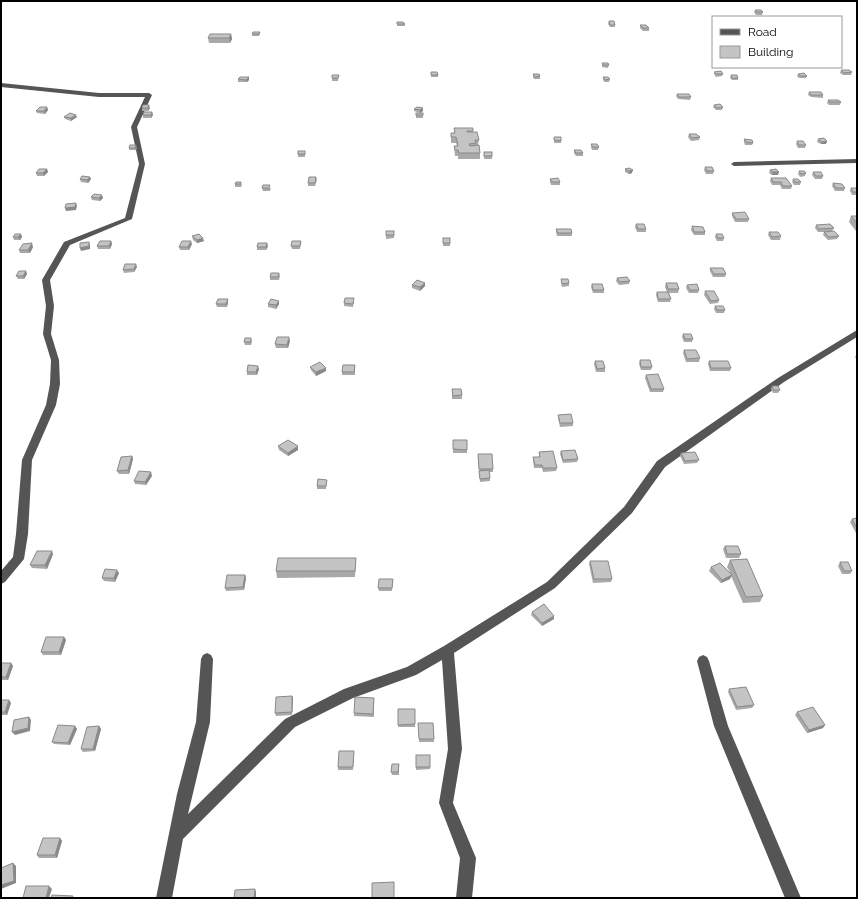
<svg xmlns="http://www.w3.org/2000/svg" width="858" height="899" font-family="Raleway,sans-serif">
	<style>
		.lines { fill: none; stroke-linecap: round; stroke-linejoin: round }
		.minor { fill: #555; fill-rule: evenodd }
		.wall { fill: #a9a9a9 }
		.shaded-wall { fill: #898989 }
		.building { fill: #c4c4c4; stroke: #898989 }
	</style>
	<rect width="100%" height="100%" fill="#fff"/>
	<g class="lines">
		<g class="minor">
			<path d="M1,83l98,10h50l3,2 -15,32 8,37 -13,55 -62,26 -20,35 4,26 -3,28 8,26 1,24 -4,21 -24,55 -4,74 -4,25 -19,23 -4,2v-13l12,-14 3,-23 6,-74 24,-55 4,-21 1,-24 -8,-26 3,-28 -4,-26 22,-38 61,-24 14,-54 -8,-37 14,-30h-46l-98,-10z"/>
			<path d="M857,159v4l-123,3 -3,-2 3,-2z"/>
			<path d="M857,330v7l-73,45 -119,85 -33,46 -77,75 -101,65 8,96 -9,54 23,55 -4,40h-16l4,-40 -21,-55 9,-54 -6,-89 -26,15 -63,23 -58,29 -112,112 -11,59h-16l21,-104 19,-72 5,-63 2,-4 4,-2 4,2 2,4 -3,63 -22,92 97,-95 59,-30 63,-22 37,-21 103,-64 77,-75 33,-46 121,-83z"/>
			<path d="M703,655l4,2 2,4 19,65 73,172h-16l-71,-172 -17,-65 2,-4z"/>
		</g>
	</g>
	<g class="wall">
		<path d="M755,10l8,2 -1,3h-6l-2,-3z"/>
		<path d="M609,21l6,4v2h-5l-2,-3z"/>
		<path d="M397,22l8,2v2h-8z"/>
		<path d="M640,25l9,3v3h-6l-3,-3z"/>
		<path d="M260,32v2l-1,2h-7v-2z"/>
		<path d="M231,34l1,5 -2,4h-21l-1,-5z"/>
		<path d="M602,63l7,2 -1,3 -6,-1z"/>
		<path d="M841,70l11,2 -1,3h-8l-3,-2z"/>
		<path d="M431,72l7,3v2h-7z"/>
		<path d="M714,72l9,2 -1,2 -6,1 -2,-3z"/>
		<path d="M533,74l7,2v3h-6l-1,-2z"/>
		<path d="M798,74l9,2 -1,2h-7l-2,-2z"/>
		<path d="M339,75l-1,6h-6v-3z"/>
		<path d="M731,75l7,3v2h-6l-2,-2z"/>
		<path d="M249,77v3l-2,2h-9v-3z"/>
		<path d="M603,77l7,2 -1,3h-5l-1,-3z"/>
		<path d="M809,92l14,3v3l-12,-1 -3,-2z"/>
		<path d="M677,94l14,3 -1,3 -12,-1 -2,-3z"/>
		<path d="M828,100l13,2 -1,3h-11l-2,-2z"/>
		<path d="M714,105l9,2 -1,3h-6l-3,-3z"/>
		<path d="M47,107l1,3 -3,4 -8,-1 -1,-2z"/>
		<path d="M142,108h8l-2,3h-6z"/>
		<path d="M423,108v3l-3,2 -6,-2v-2z"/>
		<path d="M152,112l1,3 -2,3h-8v-3z"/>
		<rect x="416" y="113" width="7" height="5"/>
		<path d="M64,117h13l-6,4 -6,-2z"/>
		<path d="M454,128l19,3v1l6,8 -1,5 2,8v6h-22v-3h-3l-1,-10h3l-1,-3h-5v-10h3z"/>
		<path d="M689,134l11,3 -1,3 -8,1 -3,-4z"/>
		<path d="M554,137l7,4v2h-7z"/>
		<path d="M744,139l9,4 -1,2h-7l-1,-3z"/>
		<path d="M818,139l9,2 -1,3h-5l-4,-2z"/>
		<path d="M797,141l9,4 -1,3h-7l-2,-4z"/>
		<path d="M591,144l8,3 -1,3h-6l-1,-3z"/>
		<path d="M129,148h8l-1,2h-7z"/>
		<path d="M574,150l9,3v3h-7l-2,-3z"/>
		<path d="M305,151v6h-7v-3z"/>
		<path d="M484,152l8,4v3h-8z"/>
		<path d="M705,167l9,4 -1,3h-7l-2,-4z"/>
		<path d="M47,169l1,3 -4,4h-7l-1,-3z"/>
		<path d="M625,169l7,4 -3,1 -4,-2z"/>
		<path d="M770,170l8,5h-6l-3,-2z"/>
		<path d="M799,171l7,2 -1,3 -5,1 -2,-3z"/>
		<path d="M813,172l10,4 -1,3h-7l-3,-4z"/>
		<path d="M90,177l1,2 -3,4 -7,-1 -1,-3z"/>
		<path d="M316,177l1,3 -2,6h-7v-3z"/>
		<path d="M771,178l21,8 -1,3h-9l-2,-4h-8l-2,-4z"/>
		<path d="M550,179l10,3v3h-9l-1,-3z"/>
		<path d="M793,179l8,3 -1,3h-6l-2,-3z"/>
		<path d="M241,182l1,3 -1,2h-6v-3z"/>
		<path d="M833,183l12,5 -1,3h-9l-3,-5z"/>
		<path d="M262,188h9l-1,3h-7z"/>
		<path d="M851,188h6v7h-5l-2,-4z"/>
		<path d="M91,197l12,1 -3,3 -8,-1z"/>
		<path d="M732,213l17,6 -1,3h-13l-3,-6z"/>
		<path d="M851,216h6v15h-1l-7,-9z"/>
		<path d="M636,224l10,5v3h-9l-2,-5z"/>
		<path d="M816,225l18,3 -2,3 7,5 -2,3 -9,1 -5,-5 1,-3h-6l-3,-4z"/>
		<path d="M692,226l13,6v3h-11l-3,-5z"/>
		<path d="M556,229l16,4v3h-15l-1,-4z"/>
		<path d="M386,231h8v7l-8,1z"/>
		<path d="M769,232l12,4 -1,4h-9l-3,-5z"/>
		<path d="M21,234l1,3 -2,3h-6l-1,-3z"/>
		<path d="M716,234l8,4 -1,3h-6l-2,-4z"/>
		<path d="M192,236l12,5 -7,2 -4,-3z"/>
		<path d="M443,238l7,5v3h-7z"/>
		<path d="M111,241l1,3 -2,5h-12l-1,-3z"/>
		<path d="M301,241v3l-1,5h-8l-1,-3z"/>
		<path d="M192,244l-3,6h-9l-1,-3z"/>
		<path d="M268,246l-2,4h-9v-3z"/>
		<path d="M33,247l-3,6h-10l-1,-3z"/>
		<path d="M137,267l-3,5 -10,1 -1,-3z"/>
		<path d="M710,268l16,6 -1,3h-12l-3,-6z"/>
		<path d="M26,271l1,3 -3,5h-6l-2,-3z"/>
		<path d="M279,273l1,3 -1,4h-9v-3z"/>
		<path d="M617,278l13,3 -1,3 -10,1 -3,-4z"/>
		<path d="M561,279l8,4v3l-7,1 -1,-5z"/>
		<path d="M425,283v3l-5,5 -8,-3v-3z"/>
		<path d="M666,283l13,6 -1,4h-9l2,6 -1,3h-12l-2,-7 1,-3h10l-2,-5z"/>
		<path d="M592,284l12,6v3h-11l-2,-6z"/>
		<path d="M687,285l12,5 -1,3h-9l-3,-5z"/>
		<path d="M705,291l14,9 -1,3 -8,1 -6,-9z"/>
		<path d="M279,301v3l-3,5 -8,-2v-3z"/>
		<path d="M354,301l-1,6 -9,-1v-3z"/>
		<path d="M228,302l-1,5h-10l-1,-3z"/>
		<path d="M715,306l10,4 -1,3h-8l-2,-4z"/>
		<path d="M683,334l10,5 -1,3h-8l-2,-5z"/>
		<path d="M251,338l1,4 -1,3h-6l-1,-3z"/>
		<path d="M290,341l-2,7h-12l-1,-4z"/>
		<path d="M684,350l16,8 -1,4h-13l-3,-9z"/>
		<path d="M857,354v6l-2,-3z"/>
		<path d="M640,360l12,7 -1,3h-10l-2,-6z"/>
		<path d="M595,361l10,7v4h-9l-2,-8z"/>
		<path d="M709,361l22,7 -1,3h-20l-2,-7z"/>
		<path d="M355,365v10h-13v-3z"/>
		<path d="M310,367l16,4 -10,5 -5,-6z"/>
		<path d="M259,369l-2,6h-10v-3z"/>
		<path d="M646,375l18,14 -1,3h-13l-5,-14z"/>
		<path d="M772,386l8,4 -2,3h-5l-2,-4z"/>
		<path d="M452,389l10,6v4h-10z"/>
		<path d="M558,415l15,8v3l-13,1 -2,-9z"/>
		<rect x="453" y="440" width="14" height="13"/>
		<path d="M278,446l20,4 -10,6 -9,-6z"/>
		<path d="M561,451l17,8 -1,3 -14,1 -3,-9z"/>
		<path d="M539,452l18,16 -1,3 -13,1 -1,-4h-8l-1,-8v-3h6z"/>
		<path d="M681,453l18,7 -2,3 -13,1 -4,-8z"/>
		<path d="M478,454l15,15v3h-4l1,6v3l-10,1 -1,-8z"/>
		<path d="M132,456l1,3 -4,15h-10l-2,-3z"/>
		<path d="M152,476l-6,9 -11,-1 -1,-3z"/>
		<path d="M327,480v3l-1,6h-9v-3z"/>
		<path d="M857,518v17l-7,-13 2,-3z"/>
		<path d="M725,546l16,8 -2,4h-13l-3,-9z"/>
		<path d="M53,554l-6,15 -15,-1 -2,-3z"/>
		<path d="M730,560l33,36 -3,6 -17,1 -12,-27 -1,3 -9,4 -12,-12 2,-4 20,7 -4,-7z"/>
		<path d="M590,561l22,18 -1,3 -18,1 -4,-19z"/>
		<path d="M840,562l12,9 -2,3h-8l-4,-8z"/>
		<path d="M356,564l-1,13 -78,1 -1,-7z"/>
		<path d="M119,573l-4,9 -11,-1 -2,-3z"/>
		<path d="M245,575l1,3 -2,12 -18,1 -1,-3z"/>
		<path d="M393,582l-1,9h-13l-1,-3z"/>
		<path d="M532,612l22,7 -12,7 -11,-11z"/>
		<path d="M64,637l2,3 -5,15h-18l-2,-3z"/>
		<path d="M1,663h10l2,3 -5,14h-7z"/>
		<path d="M729,689l25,16 -2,3 -16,2 -8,-18z"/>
		<path d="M292,696l1,2 -1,17 -16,1 -1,-3z"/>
		<path d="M1,700l10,3 -4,12h-6z"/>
		<path d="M374,701v16l-20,-1v-3z"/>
		<path d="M415,709v18h-17v-2z"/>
		<path d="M797,712l26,16 -16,5 -12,-18z"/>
		<path d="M433,723l1,19h-15v-3z"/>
		<path d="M75,726l2,3 -7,16 -16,-1 -2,-2z"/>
		<path d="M99,726l2,3 -6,22 -12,1 -2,-3z"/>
		<path d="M354,751l-1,19h-15v-3z"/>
		<path d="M416,755h14v14l-14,1z"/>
		<path d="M399,764v11h-7l-1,-3z"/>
		<path d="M60,838l2,3 -5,17h-18l-2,-3z"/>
	</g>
	<g class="shaded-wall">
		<path d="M231,34l1,5 -2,4 -1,-5z"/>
		<path d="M249,77v3l-2,2 -1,-2z"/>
		<path d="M149,105l1,3 -2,3v-3z"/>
		<path d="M47,107l1,3 -3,4 -1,-3z"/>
		<path d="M423,108v3l-3,2v-3z"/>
		<path d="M152,112l1,3 -2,3v-3z"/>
		<path d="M76,115l1,2 -6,4v-3z"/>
		<path d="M827,141l-1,3h-5l1,-2z"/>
		<path d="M136,145l1,3 -1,2 -1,-2z"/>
		<path d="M47,169l1,3 -4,4 -1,-3z"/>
		<path d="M633,170l-1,3 -3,1v-3z"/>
		<path d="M773,172h6l-1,3h-6z"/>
		<path d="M90,177l1,2 -3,4 -1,-3z"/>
		<path d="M102,195l1,3 -3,3 -1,-3z"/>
		<path d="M76,203l1,3 -1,4 -10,1 -1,-3z"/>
		<path d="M21,234l1,3 -2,3 -2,-3z"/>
		<path d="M203,238l1,3 -7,2v-3z"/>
		<path d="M111,241l1,3 -2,5 -1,-3z"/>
		<path d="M191,241l1,3 -3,6 -1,-3z"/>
		<path d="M89,242l1,3v4l-9,2 -1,-3z"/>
		<path d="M32,243l1,4 -3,6 -2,-3z"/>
		<path d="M267,243l1,3 -2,4v-3z"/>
		<path d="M136,264l1,3 -3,5v-3z"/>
		<path d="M26,271l1,3 -3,5 -1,-3z"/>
		<path d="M425,283v3l-5,5v-4z"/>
		<path d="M228,299v3l-1,5 -1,-3z"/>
		<path d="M279,301v3l-3,5v-4z"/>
		<path d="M289,337l1,4 -2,7 -1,-3z"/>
		<path d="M258,366l1,3 -2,6 -1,-3z"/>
		<path d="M326,368v3l-10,5v-4z"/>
		<path d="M298,446v4l-10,6v-3z"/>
		<path d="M132,456l1,3 -4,15 -1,-4z"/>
		<path d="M151,472l1,4 -6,9 -1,-3z"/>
		<path d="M52,551l1,3 -6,15 -2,-4z"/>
		<path d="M117,570l2,3 -4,9 -1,-4z"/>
		<path d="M245,575l1,3 -2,12 -1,-3z"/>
		<path d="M732,575l-2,4 -9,4 1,-3z"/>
		<path d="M554,616v3l-12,7v-3z"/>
		<path d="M64,637l2,3 -5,15 -2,-3z"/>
		<path d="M11,663l2,3 -5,14 -2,-3z"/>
		<path d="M292,696l1,2 -1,17z"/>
		<path d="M9,700l2,3 -4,12 -2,-3z"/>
		<path d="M29,717l2,3 -1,11 -15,4 -3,-3z"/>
		<path d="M825,725l-2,3 -16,5 2,-3z"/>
		<path d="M75,726l2,3 -7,16 -2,-2z"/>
		<path d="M99,726l2,3 -6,22 -2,-2z"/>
		<path d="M60,838l2,3 -5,17 -2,-3z"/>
		<path d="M13,863l3,3v17l-15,6v-4z"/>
		<path d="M49,886l3,3 -3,9h-3z"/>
		<path d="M255,889l1,3v6h-2z"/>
	</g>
	<g class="building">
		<path d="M755,10h6l2,2h-6z"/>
		<path d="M609,21h5l1,4h-5z"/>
		<path d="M397,22h6l2,2h-8z"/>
		<path d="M640,25h6l3,3h-6z"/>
		<path d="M253,32h7l-1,2h-7z"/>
		<path d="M210,34h21l-2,4h-21z"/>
		<path d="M602,63h6l1,2h-6z"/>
		<path d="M841,70h8l3,2 -8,1z"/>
		<path d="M721,71l2,3h-7l-2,-2z"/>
		<path d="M431,72h6l1,3h-7z"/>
		<path d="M804,73l3,3h-7l-2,-2z"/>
		<path d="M533,74h6l1,2 -5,1z"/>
		<path d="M332,75h7l-1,3h-6z"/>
		<path d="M731,75h6l1,3h-6z"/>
		<path d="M240,77h9l-3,3 -8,-1z"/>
		<path d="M603,77h5l2,2 -5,1z"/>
		<path d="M809,92h12l2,3h-12z"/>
		<path d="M677,94h12l2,3h-12z"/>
		<path d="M828,100h10l3,2h-11z"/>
		<path d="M720,104l3,3 -6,1 -3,-3z"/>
		<path d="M143,105h6l-1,3h-6z"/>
		<path d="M40,107h7l-3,4h-8z"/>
		<path d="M417,107l6,1 -3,2 -6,-1z"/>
		<path d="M144,112h8l-1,3h-8z"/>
		<path d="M70,113l6,2 -5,3 -7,-1z"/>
		<rect x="416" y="113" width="7" height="2"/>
		<path d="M454,128h19v3h-6v1h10l2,8h-4l1,3 -7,1 1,2 9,-1 1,8h-21l-1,-3h-3l-1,-4h4l-1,-6 -1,-3h-5v-4h4z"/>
		<path d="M689,134h7l4,3 -8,1z"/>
		<path d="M554,137h7v4l-7,-1z"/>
		<path d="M824,138l3,3 -5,1 -4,-3z"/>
		<path d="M744,139l8,1 1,3 -7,-1z"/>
		<path d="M797,141h6l3,4h-7z"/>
		<path d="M591,144h6l2,3h-6z"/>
		<path d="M130,145h6l-1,3h-6z"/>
		<path d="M574,150h7l2,3h-7z"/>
		<rect x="298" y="151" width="7" height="3"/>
		<rect x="484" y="152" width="8" height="4"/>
		<path d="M705,167h7l2,4h-7z"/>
		<path d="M629,168l4,2 -4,1 -4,-2z"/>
		<path d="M39,169h8l-4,4h-7z"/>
		<path d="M776,169l3,3h-6l-3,-2z"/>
		<path d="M799,171h5l2,2 -5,1z"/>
		<path d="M813,172h8l2,4h-7z"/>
		<path d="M82,176l8,1 -3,3 -7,-1z"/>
		<path d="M309,177h7l-1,6h-7z"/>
		<path d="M558,178l2,4h-8l-2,-3z"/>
		<path d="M771,178h15l6,8h-9l-2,-4h-8z"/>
		<path d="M793,179h5l3,3h-6z"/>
		<path d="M236,182h5l-1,2h-5z"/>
		<path d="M833,183l9,1 3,4h-9z"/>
		<path d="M263,185h7l-1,3h-7z"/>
		<path d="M851,188h6v4h-4z"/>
		<path d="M94,194l8,1 -3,3 -8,-1z"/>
		<path d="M76,203l-1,4 -10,1 1,-4z"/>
		<path d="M745,212l4,7h-13l-4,-6z"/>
		<path d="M851,216h6v7z"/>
		<path d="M636,224h8l2,5h-8z"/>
		<path d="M830,224l4,4 -15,1 -3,-4z"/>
		<path d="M692,226l11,1 2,5h-11z"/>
		<path d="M556,229h15l1,4h-14z"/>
		<rect x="386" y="231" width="8" height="4"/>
		<path d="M834,231l5,5 -10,1 -5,-5z"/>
		<path d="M769,232h9l3,4 -9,1z"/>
		<path d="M15,234h6l-3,3h-5z"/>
		<path d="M199,234l4,4 -6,2 -5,-4z"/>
		<path d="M716,234h6l2,4h-6z"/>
		<rect x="443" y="238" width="7" height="5"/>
		<path d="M100,241h11l-2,5h-12z"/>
		<path d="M182,241h9l-3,6h-9z"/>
		<path d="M292,241h9l-1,5h-9z"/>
		<path d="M89,242v4l-9,2v-5z"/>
		<path d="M32,243l-4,7h-9l4,-6z"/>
		<path d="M258,243h9l-1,4h-9z"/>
		<path d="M125,264h11l-2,5 -11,1z"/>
		<path d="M710,268h13l3,6h-12z"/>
		<path d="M19,271h7l-3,5h-7z"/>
		<path d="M271,273h8l-1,4h-8z"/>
		<path d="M627,277l3,4 -10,1 -3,-4z"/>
		<path d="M561,279h7l1,4 -7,1z"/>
		<path d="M417,280l8,3 -5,4 -8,-2z"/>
		<path d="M666,283h11l2,6h-11z"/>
		<path d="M592,284h10l2,6h-11z"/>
		<path d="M697,284l2,6h-9l-3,-5z"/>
		<path d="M705,291h9l5,9 -8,1z"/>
		<path d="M657,292h11l3,7h-13z"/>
		<path d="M345,298h9l-1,6 -9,-1z"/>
		<path d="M218,299h10l-2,5h-10z"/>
		<path d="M271,299l8,2 -3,4 -8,-1z"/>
		<path d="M715,306h8l2,4h-8z"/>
		<path d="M683,334h8l2,5h-8z"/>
		<path d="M277,337h12l-2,8 -12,-1z"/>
		<path d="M245,338h6v4h-7z"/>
		<path d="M684,350h12l4,8 -13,1z"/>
		<path d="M640,360h10l2,7h-11z"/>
		<path d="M595,361h8l2,7 -8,1z"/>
		<path d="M709,361h19l3,7h-20z"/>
		<path d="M320,362l6,6 -10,4 -6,-5z"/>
		<path d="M248,365l10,1 -2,6h-9z"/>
		<path d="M343,365h12l-1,7h-12z"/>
		<path d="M658,374l6,15h-13l-5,-14z"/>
		<path d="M772,386h6l2,4h-6z"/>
		<path d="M452,389h9l1,6 -9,1z"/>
		<path d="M571,414l2,9h-13l-2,-8z"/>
		<path d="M288,440l10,6 -10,7 -10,-7z"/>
		<path d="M453,440h14v10l-14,-1z"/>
		<path d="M575,450l3,9 -15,1 -2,-9z"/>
		<path d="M553,451l4,17h-14l-1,-3h-7l-2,-8h7l-1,-5z"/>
		<path d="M695,452l4,8 -14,1 -4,-8z"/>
		<path d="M478,454h14l1,15h-14z"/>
		<path d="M132,456l-4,14 -11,1 4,-14z"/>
		<path d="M489,470l1,8 -10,1 -1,-8z"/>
		<path d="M139,471l12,1 -6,10 -11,-1z"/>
		<path d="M318,479l9,1 -1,6h-9z"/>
		<path d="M857,518v10l-5,-9z"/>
		<path d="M725,546h13l3,8h-14z"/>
		<path d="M37,551h15l-7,14h-15z"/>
		<path d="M278,558h78l-1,13h-79z"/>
		<path d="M747,559l16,37 -17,1 -16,-37z"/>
		<path d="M590,561h18l4,18h-18z"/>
		<path d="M840,562h8l4,9h-8z"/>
		<path d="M720,563l12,12 -10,5 -11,-13z"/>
		<path d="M105,569l12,1 -3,8h-12z"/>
		<path d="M227,575h18l-2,12 -18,1z"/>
		<path d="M379,579h14l-1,9h-14z"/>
		<path d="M544,604l10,12 -12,7 -10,-11z"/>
		<path d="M46,637h18l-5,15h-18z"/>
		<path d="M1,663h10l-5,14h-5z"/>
		<path d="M746,687l8,18 -17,2 -8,-18z"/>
		<path d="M292,696v16l-17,1 1,-16z"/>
		<path d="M355,697l19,1 -1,16 -19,-1z"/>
		<path d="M1,700h8l-4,12h-4z"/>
		<path d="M813,707l12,18 -16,5 -12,-18z"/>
		<path d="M398,709h17v15l-17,1z"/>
		<path d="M29,717l-1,11 -16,4 2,-12z"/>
		<path d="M418,723h15l1,16h-15z"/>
		<path d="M58,725l17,1 -7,17 -16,-1z"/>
		<path d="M99,726l-6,23h-12l6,-22z"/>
		<path d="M339,751h15l-1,16h-15z"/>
		<rect x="416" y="755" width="14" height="12"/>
		<path d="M392,764h7l-1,8h-7z"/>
		<path d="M43,838h17l-5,17h-18z"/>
		<path d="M13,863l1,18 -13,4v-17z"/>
		<path d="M394,882v16h-22v-15z"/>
		<path d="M26,886h23l-3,12h-23z"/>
		<path d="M255,889l-1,9h-20l1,-8z"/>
		<path d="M52,895l21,1 -1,2h-21z"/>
	</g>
	<rect width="858" height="899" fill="none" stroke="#000000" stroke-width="4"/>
	<rect x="712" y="16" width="130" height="52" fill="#ffffff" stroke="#999999"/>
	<rect x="720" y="29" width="20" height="6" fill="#555555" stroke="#999999"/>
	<text x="748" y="36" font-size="12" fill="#000000">Road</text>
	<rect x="720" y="46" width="20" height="12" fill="#c4c4c4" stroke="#999999"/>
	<text x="748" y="56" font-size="12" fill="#000000">Building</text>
</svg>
